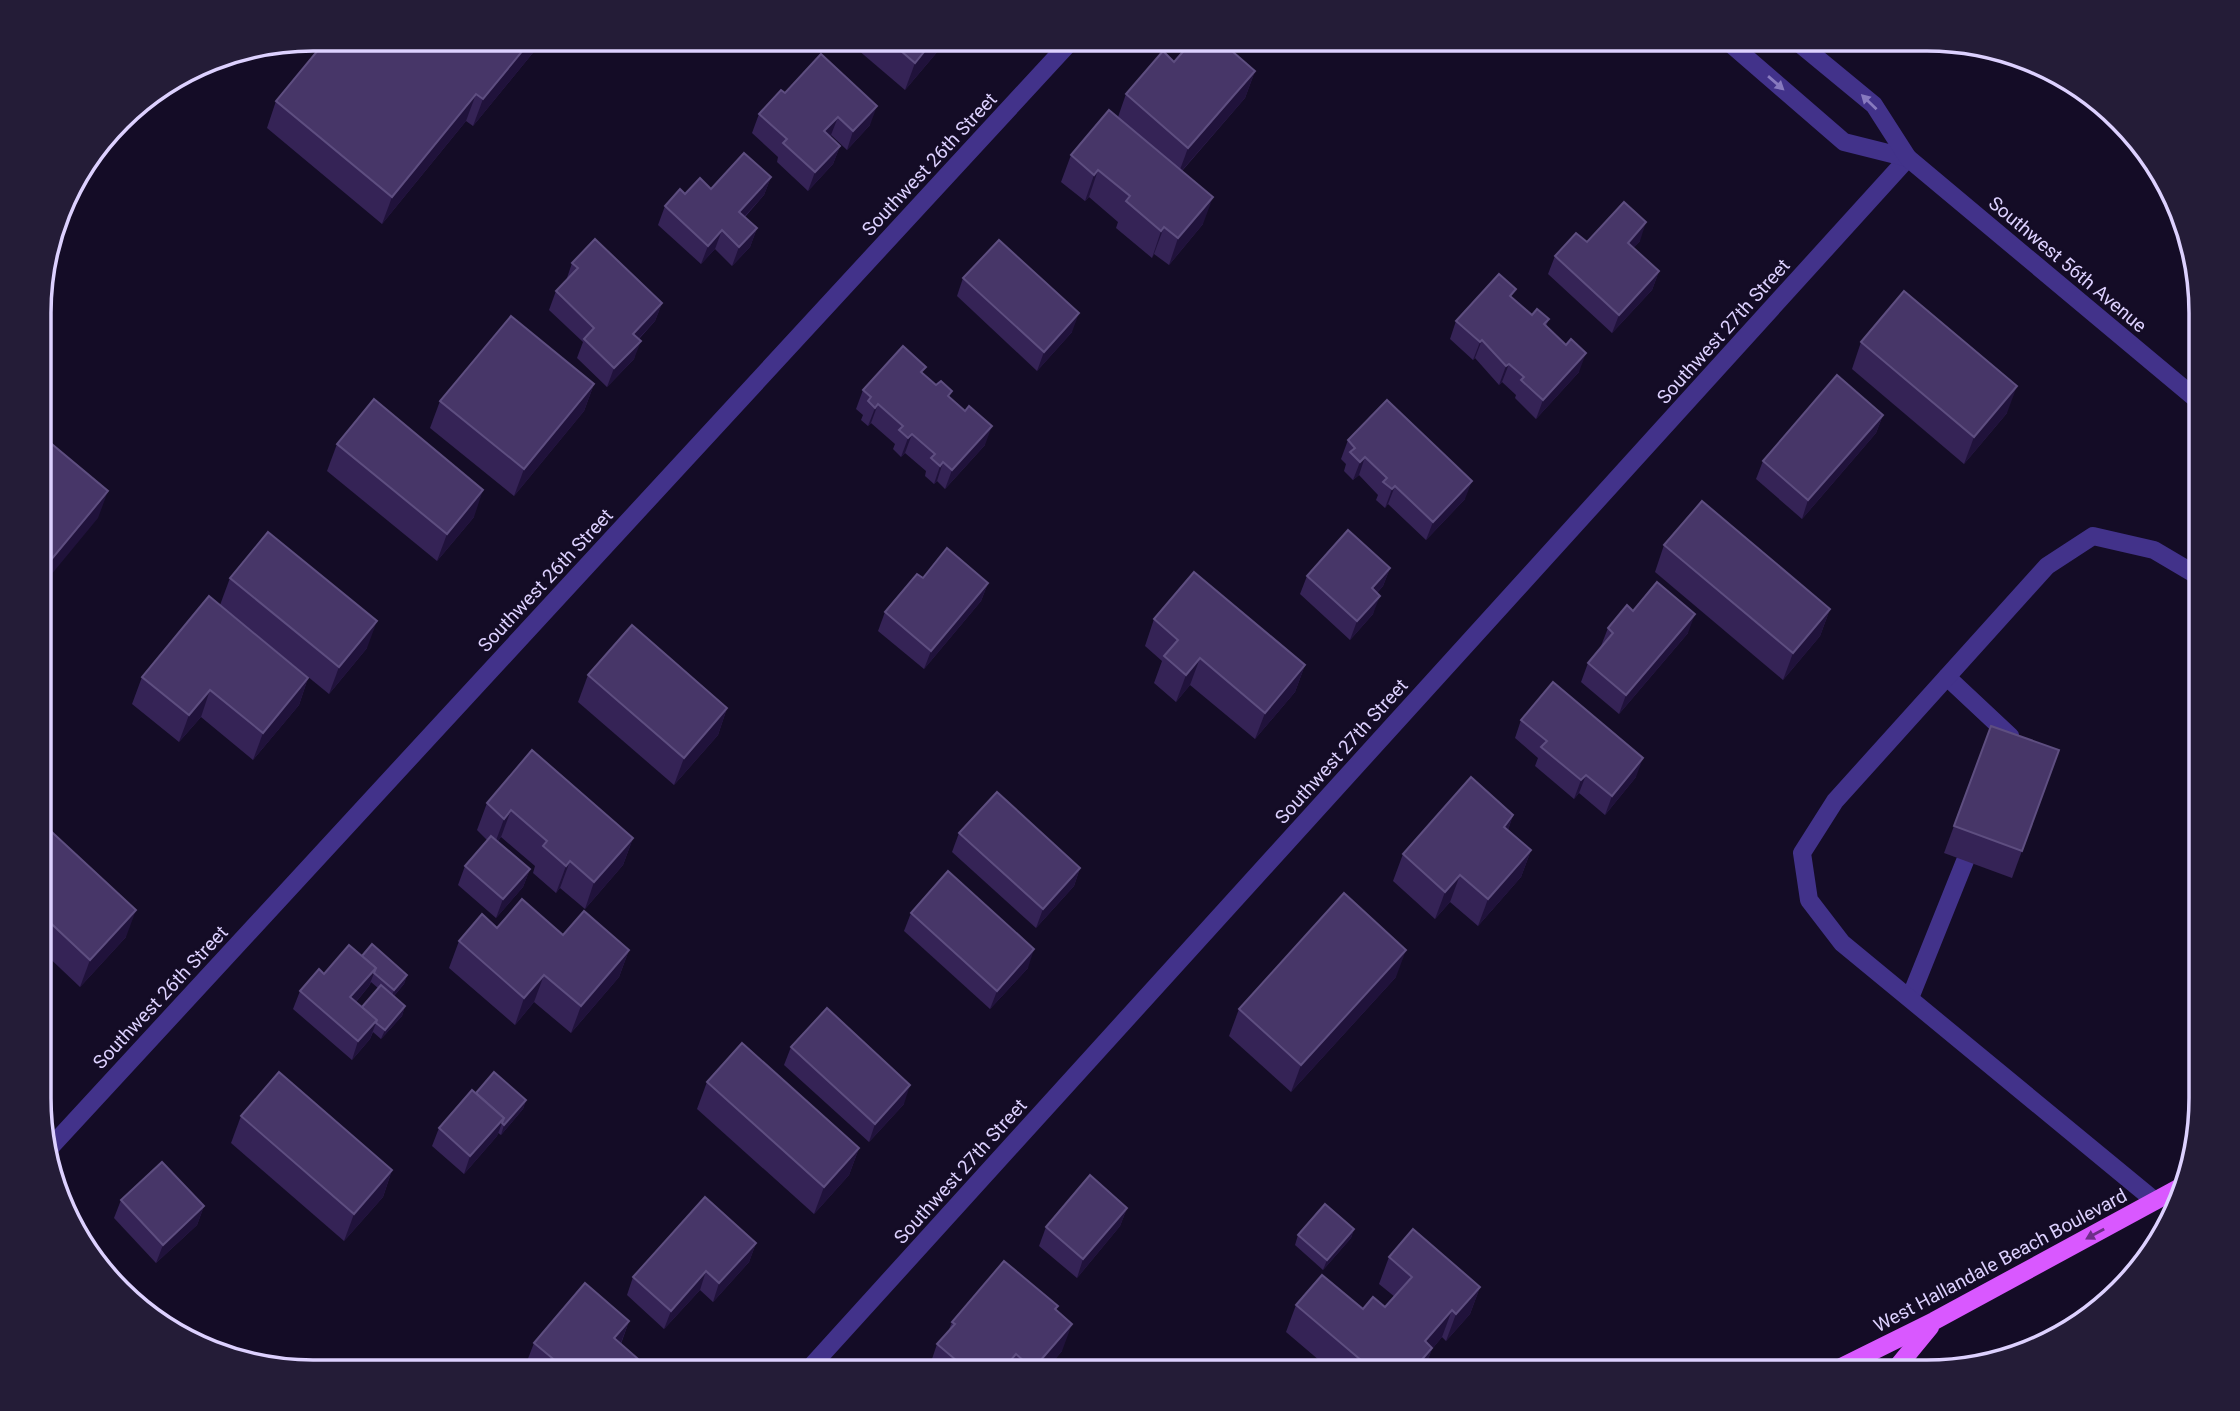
<svg xmlns="http://www.w3.org/2000/svg" width="2240" height="1411" font-family="Roboto,sans-serif">
	<style>
		.lines { fill: none; stroke-linecap: round; stroke-linejoin: round }
		.service { stroke: #42328a; stroke-width: 18 }
		.minor { stroke: #42328a; stroke-width: 18 }
		.tertiary { stroke: #42328a; stroke-width: 18 }
		.primary { stroke: #d958ff; stroke-width: 18 }
		.wall { fill: #352356; fill-rule: evenodd }
		.shaded-wall { fill: #20123b }
		.building { fill: #473668; stroke: #5e4e80; stroke-width: 2 }
		.oneway { fill: #887abf }
		.oneway2 { fill: #6d2e88 }
		.labels { text-anchor: middle; stroke-width: 5; stroke-linejoin: round; paint-order: stroke }
		.street-label { font-size: 19px; fill: #ddd1ff; stroke: #140c26 }
		.rim { fill: none; stroke: #ddd1ff; stroke-width: 3.5 }
	</style>
	<rect width="100%" height="100%" fill="#140c26"/>
	<g class="lines">
		<g class="service">
			<path d="M1947,677l63,59 -5,14"/>
			<path d="M1910,998l55,-137"/>
			<path d="M2155,1201l-313,-258 -33,-43 -7,-47 33,-52 212,-235 46,-30 61,14 44,26"/>
		</g>
		<g class="minor">
			<path d="M47,1151l1026,-1112"/>
			<path d="M806,1372l1102,-1214"/>
		</g>
		<g class="tertiary">
			<path d="M1725,39l119,103 64,16"/>
			<path d="M1794,39l80,66 34,53 293,245"/>
		</g>
		<g class="primary">
			<path d="M2060,1337l6,-3"/>
			<path d="M1831,1372l103,-51 254,-138"/>
			<path d="M1893,1372l37,-45"/>
		</g>
	</g>
	<g class="wall">
		<path d="M328,38h217l-72,88 -7,-5 -84,103 -115,-96 9,-27z"/>
		<path d="M844,38h105l-44,52z"/>
		<path d="M1499,38h9l-4,5z"/>
		<path d="M1174,62l81,9 -10,27 -63,73 21,53 -34,41 -15,-11 -2,4 -36,-30 2,-6 -29,-25 -4,4 -24,-19 10,-27 47,-38 8,-23z"/>
		<path d="M785,93l85,32 -23,25 -16,-15 -1,2 10,9 -7,18 -25,27 -31,-29 1,-5 -26,-24 7,-19z"/>
		<path d="M771,177l-7,18 -19,22 12,11 -7,19 -18,19 -17,-17 -14,15 -43,-39 7,-19 46,-17z"/>
		<path d="M1640,241l-7,7 26,23 -7,19 -40,43 -64,-59 7,-18 32,-14z"/>
		<path d="M572,263l90,40 -7,18 -16,18 -5,20 -27,28 -30,-29 6,-16 -34,-32 7,-19 10,-10z"/>
		<path d="M963,278l109,54 -35,39 -80,-75z"/>
		<path d="M1513,298l19,17 17,4 -3,7 33,46 -43,47 -21,-21 1,-3 -14,-13 -3,3 -24,-27 -2,2 -23,-21 6,-18z"/>
		<path d="M1861,342l146,71 -43,51 -112,-95z"/>
		<path d="M923,374l27,24 35,47 -40,44 -8,-8 -3,3 -9,-8 1,-5 -21,-18 -4,4 -8,-8 2,-5 -24,-21 -3,3 -7,-6 2,-5 -7,-6 7,-19z"/>
		<path d="M594,384l-10,27 -70,85 -84,-68 10,-27z"/>
		<path d="M1883,415l-7,18 -74,86 -46,-40 7,-18z"/>
		<path d="M1348,440l117,59 -39,41 -38,-36 -3,4 -9,-8 2,-5 -19,-20 -6,5 -9,-9 2,-7 -5,-5z"/>
		<path d="M337,444l137,73 -37,44 -110,-90z"/>
		<path d="M1664,545l166,64 -10,27 -37,44 -128,-108z"/>
		<path d="M1390,568l-7,18 -6,7 -4,21 -23,26 -50,-46 7,-18z"/>
		<path d="M230,578l137,70 -38,46 -109,-89z"/>
		<path d="M988,583l-7,18 -57,68 -46,-38 7,-19z"/>
		<path d="M1633,611l55,22 -69,81 -38,-32 7,-19 14,-16 -1,-1 7,-18z"/>
		<path d="M1154,619l151,46 -10,27 -40,47 -65,-54 -14,17 -22,-19 8,-22 -17,-15z"/>
		<path d="M588,675l139,33 -9,27 -44,50 -96,-83z"/>
		<path d="M142,677l166,1 -9,27 -46,55 -52,-43 -22,25 -47,-38z"/>
		<path d="M1521,720l115,57 -31,38 -26,-22 -5,6 -39,-33 3,-8 -23,-20z"/>
		<path d="M1991,726l68,24 -47,128 -68,-25z"/>
		<path d="M487,803l146,35 -10,27 -38,44 -25,-21 -4,5 -23,-20 2,-7 -34,-29 -3,4 32,28 -7,18 -27,31 -38,-33 7,-19 22,-26 -10,-10z"/>
		<path d="M1513,815l-5,15 23,20 -10,27 -43,49 -28,-24 -15,17 -42,-38 10,-27z"/>
		<path d="M41,822l85,115 -46,50 -39,-37z"/>
		<path d="M959,833l121,35 -6,18 -38,42 -84,-76z"/>
		<path d="M911,913l117,55 -38,41 -86,-78z"/>
		<path d="M497,928l66,7 66,15 -10,27 -48,56 -37,-31 -19,23 -66,-57 10,-27z"/>
		<path d="M362,956l45,19 -3,9 -10,12 11,10 -3,10 -21,23 -8,-7 -3,7 -18,21 -59,-51 7,-18 24,-17zM371,982l7,6 -16,19 -6,-5 13,-16z"/>
		<path d="M1396,977l-105,115 -62,-56 10,-27z"/>
		<path d="M791,1047l113,57 -35,38 -85,-77z"/>
		<path d="M707,1082l152,66 -10,27 -35,39 -117,-105z"/>
		<path d="M476,1093l50,7 -3,9 -22,26 -3,-2 -1,3 -33,38 -32,-28 7,-18z"/>
		<path d="M241,1116l151,54 -9,27 -39,44 -113,-98z"/>
		<path d="M121,1200l83,6 -7,19 -41,38 -42,-45z"/>
		<path d="M1127,1208l-7,18 -43,52 -38,-32 7,-19z"/>
		<path d="M1354,1229l-3,9 -28,32 -28,-25 3,-10z"/>
		<path d="M756,1243l-7,19 -36,40 -13,-12 -36,39 -37,-34 6,-18z"/>
		<path d="M1389,1257l91,30 -10,27 -24,27 -4,-4 -10,12 -9,23h-90l-47,-40 10,-27 67,4 22,-2 10,-10 -16,-13z"/>
		<path d="M1058,1306l-2,4 6,41 -18,21h-115l-1,-1 9,-27 11,-12 4,-10z"/>
		<path d="M629,1321l-8,23 32,28h-125l-4,-3 10,-26z"/>
	</g>
	<g class="shaded-wall">
		<path d="M533,38h12l-72,88 10,-27z"/>
		<path d="M935,38h14l-44,52 10,-27z"/>
		<path d="M1255,71l-10,27 -67,77 10,-27z"/>
		<path d="M476,94l-10,27 -84,103 10,-27z"/>
		<path d="M877,106l-7,19 -23,25 6,-19z"/>
		<path d="M838,117l-7,18 -14,15 7,-19z"/>
		<path d="M840,146l-7,18 -25,27 7,-19z"/>
		<path d="M1098,170l-9,27 -4,4 9,-26z"/>
		<path d="M771,177l-7,18 -32,35 7,-18z"/>
		<path d="M1213,197l-10,27 -34,41 9,-27z"/>
		<path d="M1646,222l-6,19 -19,21 7,-19z"/>
		<path d="M1164,227l-10,27 -2,4 9,-27z"/>
		<path d="M757,228l-7,19 -18,19 7,-19z"/>
		<path d="M722,230l-7,19 -14,15 7,-18z"/>
		<path d="M1659,271l-7,19 -40,43 7,-18z"/>
		<path d="M662,303l-7,18 -29,31 7,-18z"/>
		<path d="M1079,313l-7,19 -35,39 7,-19z"/>
		<path d="M1482,340l-7,18 -2,2 7,-18z"/>
		<path d="M641,341l-7,18 -27,28 7,-19z"/>
		<path d="M1586,353l-7,19 -43,47 7,-19z"/>
		<path d="M1509,364l-7,18 -3,3 7,-19z"/>
		<path d="M594,384l-10,27 -70,85 10,-27z"/>
		<path d="M2017,386l-10,27 -43,51 10,-27z"/>
		<path d="M878,404l-7,19 -3,3 7,-18z"/>
		<path d="M1883,415l-7,18 -74,86 6,-19z"/>
		<path d="M992,426l-7,19 -40,44 7,-19z"/>
		<path d="M912,434l-7,19 -4,4 7,-19z"/>
		<path d="M1365,457l-6,18 -6,5 7,-18z"/>
		<path d="M943,462l-6,19 -3,3 6,-18z"/>
		<path d="M1472,481l-7,18 -39,41 7,-18z"/>
		<path d="M1395,486l-7,18 -3,4 7,-19z"/>
		<path d="M483,490l-9,27 -37,44 10,-27z"/>
		<path d="M108,491l-10,27 -57,69v-15z"/>
		<path d="M1390,568l-7,18 -18,21 7,-19z"/>
		<path d="M988,583l-7,18 -57,68 7,-18z"/>
		<path d="M1380,596l-7,18 -23,26 7,-19z"/>
		<path d="M1830,609l-10,27 -37,44 10,-27z"/>
		<path d="M1695,614l-7,19 -69,81 7,-19z"/>
		<path d="M377,621l-10,27 -38,46 10,-27z"/>
		<path d="M1200,658l-10,27 -14,17 10,-27z"/>
		<path d="M1305,665l-10,27 -40,47 10,-26z"/>
		<path d="M308,678l-9,27 -46,55 10,-27z"/>
		<path d="M210,690l-9,27 -22,25 10,-27z"/>
		<path d="M727,708l-9,27 -44,50 10,-27z"/>
		<path d="M1643,758l-7,19 -31,38 7,-19z"/>
		<path d="M1586,775l-7,18 -5,6 7,-19z"/>
		<path d="M511,810l-10,27 -7,9 10,-27z"/>
		<path d="M1513,815l-9,27v-15z"/>
		<path d="M633,838l-10,27 -38,44 9,-27z"/>
		<path d="M1531,850l-10,27 -43,49 10,-27z"/>
		<path d="M570,861l-10,27 -4,5 10,-27z"/>
		<path d="M1080,868l-6,18 -38,42 7,-19z"/>
		<path d="M530,869l-7,18 -27,31 7,-19z"/>
		<path d="M1460,875l-10,27 -15,17 10,-27z"/>
		<path d="M136,910l-10,27 -46,50 10,-27z"/>
		<path d="M1034,949l-6,19 -38,41 7,-18z"/>
		<path d="M629,950l-10,27 -48,56 10,-27z"/>
		<path d="M1406,950l-10,27 -105,115 10,-27z"/>
		<path d="M376,968l-7,18 -25,30 6,-19z"/>
		<path d="M407,975l-3,9 -13,15 3,-9z"/>
		<path d="M544,975l-10,27 -19,23 9,-27z"/>
		<path d="M405,1006l-3,10 -21,23 4,-9z"/>
		<path d="M377,1020l-7,19 -18,21 6,-19z"/>
		<path d="M910,1085l-6,19 -35,38 6,-18z"/>
		<path d="M526,1100l-3,9 -22,26 3,-10z"/>
		<path d="M504,1118l-7,18 -33,38 6,-18z"/>
		<path d="M859,1148l-10,27 -35,39 10,-27z"/>
		<path d="M392,1170l-9,27 -39,44 10,-27z"/>
		<path d="M204,1206l-7,19 -41,38 7,-18z"/>
		<path d="M1127,1208l-7,18 -43,52 6,-19z"/>
		<path d="M1354,1229l-3,9 -28,32 4,-10z"/>
		<path d="M756,1243l-7,19 -36,40 6,-19z"/>
		<path d="M706,1271l-6,19 -36,39 7,-18z"/>
		<path d="M1480,1287l-10,27 -24,27 10,-27z"/>
		<path d="M1452,1310l-10,27 -10,12 -9,23h-12l14,-31z"/>
		<path d="M629,1321l-10,27 -5,-10z"/>
		<path d="M1072,1324l-10,27 -18,21h-12l1,-3z"/>
		<path d="M1016,1354l-7,18h-8z"/>
	</g>
	<g class="building">
		<path d="M328,38h205l-50,61 -7,-5 -84,103 -116,-96z"/>
		<path d="M886,38h49l-20,25z"/>
		<path d="M1195,38h22l38,33 -67,77 -62,-54 37,-43 11,11z"/>
		<path d="M821,54l56,52 -24,25 -15,-14 -14,14 16,15 -25,26 -32,-29 4,-4 -28,-25 22,-24 4,3z"/>
		<path d="M1109,110l104,87 -35,41 -14,-11 -3,4 -35,-30 4,-5 -32,-26 -4,5 -23,-20z"/>
		<path d="M744,153l27,24 -32,35 18,16 -18,19 -17,-17 -14,16 -43,-40 15,-17 5,5 15,-16 11,11z"/>
		<path d="M1624,202l22,20 -18,21 31,28 -40,44 -64,-59 21,-23 11,9z"/>
		<path d="M595,239l67,64 -29,31 8,7 -27,27 -30,-29 10,-11 -38,-37 22,-23 -6,-5z"/>
		<path d="M999,240l80,73 -35,39 -81,-74z"/>
		<path d="M1499,274l17,15 -6,7 22,19 5,-6 12,10 -5,5 22,21 5,-6 15,14 -43,47 -22,-20 3,-3 -15,-13 -3,2 -24,-26 -2,2 -24,-21z"/>
		<path d="M1904,291l113,95 -43,51 -113,-95z"/>
		<path d="M511,316l83,68 -70,85 -84,-68z"/>
		<path d="M903,346l23,21 -5,5 15,13 5,-4 11,10 -4,5 17,15 4,-5 23,20 -40,44 -9,-8 -3,4 -9,-8 4,-4 -23,-20 -4,4 -9,-8 4,-4 -25,-22 -3,4 -7,-7 3,-4 -8,-7z"/>
		<path d="M1837,375l46,40 -75,85 -45,-39z"/>
		<path d="M374,399l109,91 -36,44 -110,-90z"/>
		<path d="M1387,400l85,81 -39,41 -38,-36 -3,3 -9,-7 4,-4 -22,-21 -5,5 -10,-10 5,-4 -7,-8z"/>
		<path d="M41,435l67,56 -67,81z"/>
		<path d="M1702,501l128,108 -37,44 -129,-108z"/>
		<path d="M1348,530l42,38 -18,20 8,8 -23,25 -50,-45z"/>
		<path d="M268,532l109,89 -38,46 -109,-89z"/>
		<path d="M947,548l41,35 -57,68 -46,-39 32,-38 6,4z"/>
		<path d="M1194,572l111,93 -40,48 -65,-55 -14,17 -22,-19 14,-16 -24,-21z"/>
		<path d="M1657,582l38,32 -69,81 -38,-32 25,-30 -5,-5 19,-23 6,6z"/>
		<path d="M209,596l99,82 -45,55 -53,-43 -21,25 -47,-38z"/>
		<path d="M632,625l95,83 -43,50 -96,-83z"/>
		<path d="M1553,682l90,76 -31,38 -26,-21 -5,5 -40,-33 6,-6 -26,-21z"/>
		<path d="M1991,726l68,24 -37,101 -68,-25z"/>
		<path d="M532,750l101,88 -39,44 -24,-21 -4,5 -23,-20 4,-5 -36,-31 -7,9 -17,-16z"/>
		<path d="M1471,777l42,38 -9,12 27,23 -43,49 -28,-24 -15,17 -42,-38z"/>
		<path d="M997,792l83,76 -37,41 -84,-76z"/>
		<path d="M41,822l95,88 -46,50 -49,-46z"/>
		<path d="M491,836l39,33 -27,30 -38,-33z"/>
		<path d="M948,871l86,78 -37,42 -86,-78z"/>
		<path d="M1344,893l62,57 -105,115 -62,-56z"/>
		<path d="M522,899l41,36 21,-24 45,39 -48,56 -37,-31 -20,23 -65,-57 23,-27 15,14z"/>
		<path d="M372,944l35,31 -13,15 -20,-17 2,-5 -14,-12z"/>
		<path d="M349,945l27,23 -26,29 27,23 -19,21 -58,-50 19,-22 5,5z"/>
		<path d="M381,985l24,21 -20,24 -9,-7 1,-3 -15,-13z"/>
		<path d="M827,1008l83,77 -35,39 -84,-77z"/>
		<path d="M742,1043l117,105 -35,39 -117,-105z"/>
		<path d="M279,1072l113,98 -38,44 -113,-98z"/>
		<path d="M494,1072l32,28 -22,25 -2,-2 2,-5 -28,-25z"/>
		<path d="M472,1090l32,28 -34,38 -31,-28z"/>
		<path d="M162,1162l42,44 -41,39 -42,-45z"/>
		<path d="M1090,1175l37,33 -44,51 -37,-32z"/>
		<path d="M705,1197l51,46 -37,40 -13,-12 -35,40 -38,-34z"/>
		<path d="M1325,1204l29,25 -27,31 -29,-25z"/>
		<path d="M1413,1229l67,58 -24,27 -4,-4 -27,31 7,7 -21,24h-36l-79,-67 26,-30 41,34 10,-12 12,10 27,-30 -23,-20z"/>
		<path d="M1004,1261l54,45 -3,3 17,15 -39,45 -17,-15 -15,18h-31l-33,-28 18,-20 -3,-2z"/>
		<path d="M108,1274l52,44 -3,4z"/>
		<path d="M585,1283l44,38 -15,17 39,34h-84l-35,-29z"/>
		<path d="M1353,1367l6,5h-10z"/>
	</g>
	<defs><path id="oneway-solid" d="M-6-.8H1V-3.2L6.5 0L1 3.2V.8H-6Z" transform="scale(1.75)"/></defs>
	<g class="oneway">
		<use href="#oneway-solid" transform="translate(1776 83) rotate(41)"/>
		<use href="#oneway-solid" transform="translate(1869 102) rotate(-136)"/>
	</g>
	<use class="oneway2" href="#oneway-solid" transform="translate(2095 1234) rotate(151)"/>
	<g class="labels">
		<g class="street-label">
			<text transform="translate(929 164) rotate(-47)" y="7">Southwest 26th Street</text>
			<text transform="translate(2068 264) rotate(40)" y="7">Southwest 56th Avenue</text>
			<text transform="translate(1723 331) rotate(-48)" y="7">Southwest 27th Street</text>
			<text transform="translate(545 580) rotate(-47)" y="7">Southwest 26th Street</text>
			<text transform="translate(1341 751) rotate(-48)" y="7">Southwest 27th Street</text>
			<text transform="translate(160 997) rotate(-47)" y="7">Southwest 26th Street</text>
			<text transform="translate(960 1171) rotate(-48)" y="7">Southwest 27th Street</text>
			<text transform="translate(2000 1260) rotate(-28)" y="7">West Hallandale Beach Boulevard</text>
		</g>
	</g>
	<path d="M0 0H2240V1411H0ZM313 51H1927A262 262 0 0 1 2189 313V1098A262 262 0 0 1 1927 1360H313A262 262 0 0 1 51 1098V313A262 262 0 0 1 313 51Z" fill="#241c37" fill-rule="evenodd"/>
	<path class="rim" d="M313 51H1927A262 262 0 0 1 2189 313V1098A262 262 0 0 1 1927 1360H313A262 262 0 0 1 51 1098V313A262 262 0 0 1 313 51Z"/>
</svg>
